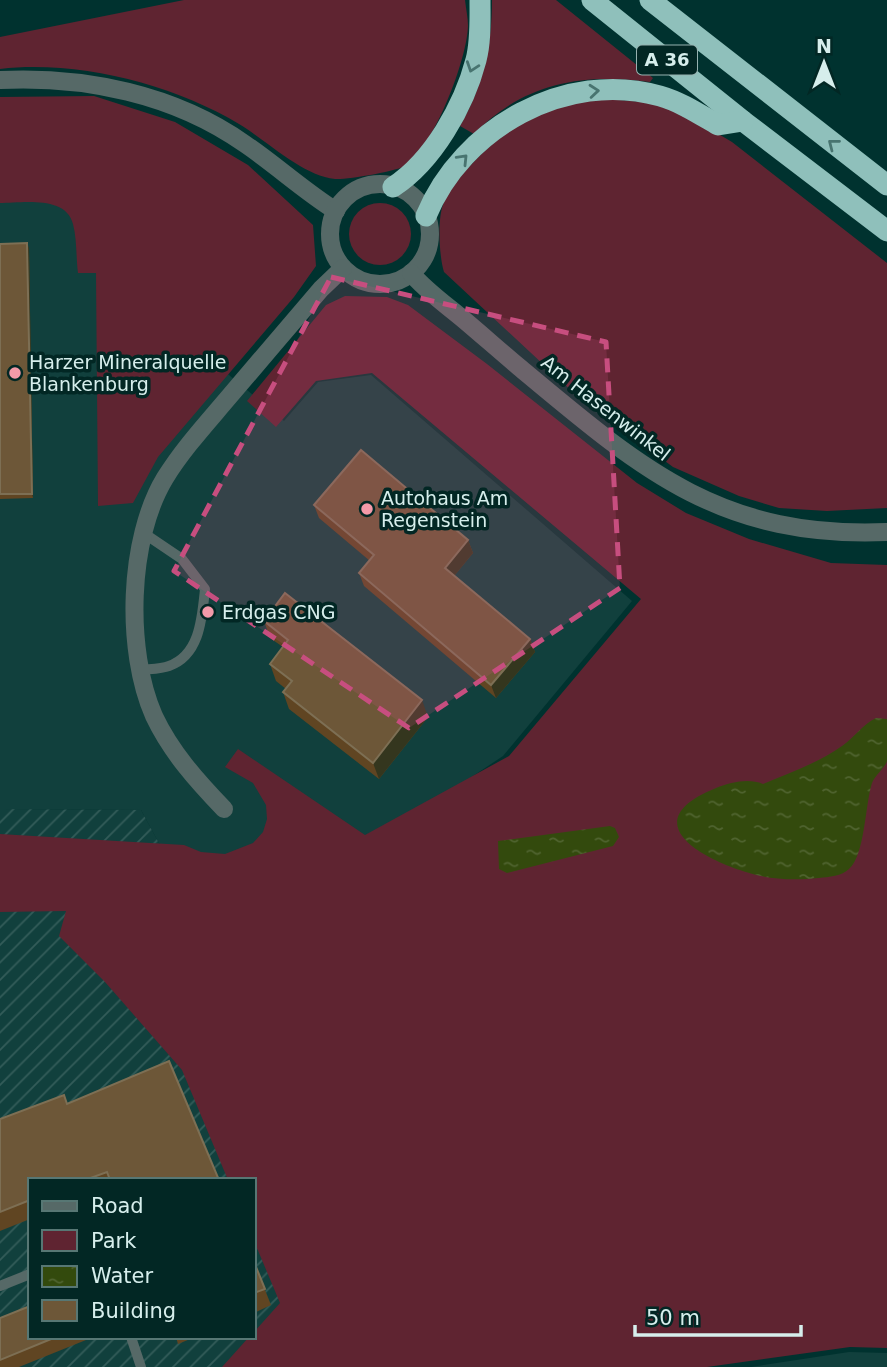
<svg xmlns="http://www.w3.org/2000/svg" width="887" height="1367" font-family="'DejaVu Sans',sans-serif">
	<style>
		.built { fill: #11403d }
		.industrial { fill: url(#industrial-furrows); fill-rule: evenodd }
		.green { fill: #5f2431 }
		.water { fill: url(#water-ripples) }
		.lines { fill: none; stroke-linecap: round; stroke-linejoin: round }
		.service { stroke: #566967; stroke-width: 10 }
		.minor { stroke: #566967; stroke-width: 18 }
		.motorway { stroke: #8fc0bb; stroke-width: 21 }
		.wall { fill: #604522 }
		.shaded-wall { fill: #34361e }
		.building { fill: #6d5738; stroke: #7d6f54; stroke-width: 2 }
		.oneway { stroke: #487470 }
		.marked { fill: #c74e7f; fill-opacity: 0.2; stroke: #c74e7f; stroke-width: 5; stroke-dasharray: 14 9; stroke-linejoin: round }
		.poi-dot { fill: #f39aa9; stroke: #022724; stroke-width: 2.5 }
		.labels { text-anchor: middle; stroke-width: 7; stroke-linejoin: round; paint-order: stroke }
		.shield { fill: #022724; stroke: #96b2b0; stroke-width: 2 }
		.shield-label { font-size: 18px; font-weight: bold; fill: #d6eeec }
		.poi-label { font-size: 19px; fill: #d6eeec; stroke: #022724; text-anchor: start }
		.street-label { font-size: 19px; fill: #d6eeec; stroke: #022724 }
	</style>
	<defs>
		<pattern id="industrial-furrows" width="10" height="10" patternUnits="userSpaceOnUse" patternTransform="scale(1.75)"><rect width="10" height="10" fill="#11403d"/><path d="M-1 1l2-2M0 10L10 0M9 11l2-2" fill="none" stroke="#335c59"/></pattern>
		<pattern id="water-ripples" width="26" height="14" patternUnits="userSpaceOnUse" patternTransform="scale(1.75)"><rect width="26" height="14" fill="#334a0d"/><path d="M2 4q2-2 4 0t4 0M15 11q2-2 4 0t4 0" fill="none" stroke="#506430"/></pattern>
	</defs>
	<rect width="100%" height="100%" fill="#00322f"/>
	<g class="built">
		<path d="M76,156l141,209 67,56 34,-39 53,-7 261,226 -129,155 -60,40 -243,123 -59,-109 -141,-1v-649z"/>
		<path d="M849,1352l38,1v14h-136z"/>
	</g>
	<path class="industrial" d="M0,809l141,1 59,109 94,387 -60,61h-234zM30,1180h224v157h-224z"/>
	<g class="green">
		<path d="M184,0h281c1,9 3,18 3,26 -1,34 -34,119 -61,139 -8,6 -61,15 -72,14 -32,-3 -68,-38 -96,-55 -67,-40 -161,-64 -239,-55v-32z"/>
		<path d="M492,0h64l97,78 -3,4c-69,-9 -126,1 -176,52l-14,-8c23,-40 32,-80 32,-126z"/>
		<path d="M94,96l81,26 73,43 65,60 3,41 -22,31 -136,160 -25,46 -35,3 -2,-233h-18c-2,-15 -1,-34 -5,-49 -7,-29 -52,-21 -73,-21v-106z"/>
		<path d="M607,99l48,4 33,13 44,26 155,121v245l-60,3 -48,-3 -40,-12 -66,-29 -98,-73 -131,-122c-5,-16 -7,-55 0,-70 11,-26 48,-59 70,-76 10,-8 37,-19 50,-22 13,-3 29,-3 43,-5z"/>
		<circle cx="380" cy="234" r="31"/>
		<path d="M345,296l42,1 21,8 79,59 150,119 49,30 63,26 82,24 56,2v783l-37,-1 -143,20h-485l27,-30h5v-5l26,-29 -26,-62v-61h-26l-46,-110 -77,-88 -46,-46 7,-25 -66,1v-78l184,11 17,7 24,2 28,-11 10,-11 4,-13 -1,-14 -13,-22 -28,-16 13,-18 127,86 144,-79 132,-157 -269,-226 -56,8 -40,46 -29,-26 79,-96z"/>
	</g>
	<g class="water">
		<path d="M876,718l11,1c0,12 0,30 0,42 -2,7 -12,14 -15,22 -7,22 -7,72 -23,86 -7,7 -20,8 -30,9 -19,2 -40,2 -58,-2 -49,-11 -134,-52 -45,-88 15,-6 33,-10 47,-4 26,-11 55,-21 79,-38 13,-9 20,-21 34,-28z"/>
		<path d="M610,826l5,2 4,9 -6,9 -106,27 -8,-4 -1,-28z"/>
	</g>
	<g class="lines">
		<g class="service">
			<path d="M141,670c8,-1 20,-1 28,-4 31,-11 33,-48 36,-77l-23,-30 -40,-27"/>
			<path d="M0,1286l30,-12"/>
			<path d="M131,1337l10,30"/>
		</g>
		<g class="minor">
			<path d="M0,80c85,-4 174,14 245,64 31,21 59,47 91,67"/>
			<circle cx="380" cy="234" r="50"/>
			<path d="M411,273c14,17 34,31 52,46 19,16 37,32 56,48 121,101 201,172 368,165"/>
			<path d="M224,809c-27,-28 -53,-57 -70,-93 -29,-66 -26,-177 11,-238 18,-29 41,-54 63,-80 31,-36 62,-73 93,-109l22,-21"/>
		</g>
		<g class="motorway">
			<path d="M592,0l151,121 144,110"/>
			<path d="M650,0l237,185"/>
			<path d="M393,187c40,-26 71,-81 83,-127 5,-19 4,-40 4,-60"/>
			<path d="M426,216c36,-88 140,-147 234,-120 21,6 39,18 58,29l25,-4"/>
		</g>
	</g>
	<g class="wall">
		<path d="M0,244l29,4 4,250 -33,1z"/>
		<path d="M314,505l154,35 5,13 -19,23 76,63 5,13 -39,46 -132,-112 -5,-13 11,-12 -51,-43z"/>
		<path d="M264,621l164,96 -49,62 -90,-70 -6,-17 3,-3 -10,-8 -6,-17 13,-17 -13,-9z"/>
		<path d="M67,1104l152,76h-189v39l-30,12v-112z"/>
		<path d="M254,1262l17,43 -17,8z"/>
		<path d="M0,1318l30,19h55l1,3 -67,27h-19z"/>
		<path d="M176,1337h19l-17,7z"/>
	</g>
	<g class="shaded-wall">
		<path d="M27,243l2,5 4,250 -1,-4z"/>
		<path d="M468,540l5,13 -23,28 -5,-13z"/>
		<path d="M530,639l5,13 -39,46 -5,-13z"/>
		<path d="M422,700l6,17 -49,62 -6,-16z"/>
	</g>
	<g class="building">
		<path d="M27,243l5,251h-32v-250z"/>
		<path d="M361,450l107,90 -23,28 85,71 -39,46 -132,-112 15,-18 -60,-50z"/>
		<path d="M285,593l137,107 -49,63 -90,-71 9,-11 -22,-17 18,-24 -24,-19z"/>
		<path d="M169,1061l50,119h-109l-3,-8 -22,8h-55v20l-30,12v-93l64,-24 3,9z"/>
		<path d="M254,1262l11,27 -11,4z"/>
		<path d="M30,1306v31h26l-56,23v-42z"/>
	</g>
	<defs><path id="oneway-chevron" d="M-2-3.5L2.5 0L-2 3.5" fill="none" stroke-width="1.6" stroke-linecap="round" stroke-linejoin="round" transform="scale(1.75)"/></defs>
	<g class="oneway">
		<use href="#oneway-chevron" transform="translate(472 67) rotate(109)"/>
		<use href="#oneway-chevron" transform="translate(594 91) rotate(-5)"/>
		<use href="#oneway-chevron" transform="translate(833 144) rotate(-142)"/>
		<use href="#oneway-chevron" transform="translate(463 159) rotate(-46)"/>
	</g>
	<path class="marked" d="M331,277l275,65 14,246 -211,140 -235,-157z"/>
	<g class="poi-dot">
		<circle cx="15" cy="373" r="7"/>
		<circle cx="367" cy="509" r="7"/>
		<circle cx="208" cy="612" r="7"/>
	</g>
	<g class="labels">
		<rect class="shield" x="637" y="45.5" width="60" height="29" rx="5"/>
		<g class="shield-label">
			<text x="667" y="66">A 36</text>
		</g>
		<g class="poi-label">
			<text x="29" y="369">Harzer Mineralquelle<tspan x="29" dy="22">Blankenburg</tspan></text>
			<text x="381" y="505">Autohaus Am<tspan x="381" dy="22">Regenstein</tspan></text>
			<text x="222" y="619">Erdgas CNG</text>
		</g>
		<g class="street-label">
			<text transform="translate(606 408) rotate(38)" y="7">Am Hasenwinkel</text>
		</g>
	</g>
	<rect x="28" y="1178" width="228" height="161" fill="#022724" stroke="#577774" stroke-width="2"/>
	<rect x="42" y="1201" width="35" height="10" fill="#566967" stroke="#577774" stroke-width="2"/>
	<text x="91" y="1213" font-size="21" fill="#d6eeec">Road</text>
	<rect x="42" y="1230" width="35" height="21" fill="#5f2431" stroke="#577774" stroke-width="2"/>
	<text x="91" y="1248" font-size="21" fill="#d6eeec">Park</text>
	<rect x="42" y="1266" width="35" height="21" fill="url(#water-ripples)" stroke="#577774" stroke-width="2"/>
	<text x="91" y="1283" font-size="21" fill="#d6eeec">Water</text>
	<rect x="42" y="1300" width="35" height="21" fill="#6d5738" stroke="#577774" stroke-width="2"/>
	<text x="91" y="1318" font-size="21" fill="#d6eeec">Building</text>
	<g transform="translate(824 63)" stroke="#022724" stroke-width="5" paint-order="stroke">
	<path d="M0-5L12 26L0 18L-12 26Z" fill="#d6eeec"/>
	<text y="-10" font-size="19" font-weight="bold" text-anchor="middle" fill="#d6eeec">N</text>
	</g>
	<path d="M635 1325v10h166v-10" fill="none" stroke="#d6eeec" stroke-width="3.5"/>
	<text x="646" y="1325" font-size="21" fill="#d6eeec" stroke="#022724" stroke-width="5" paint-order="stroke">50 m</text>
</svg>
